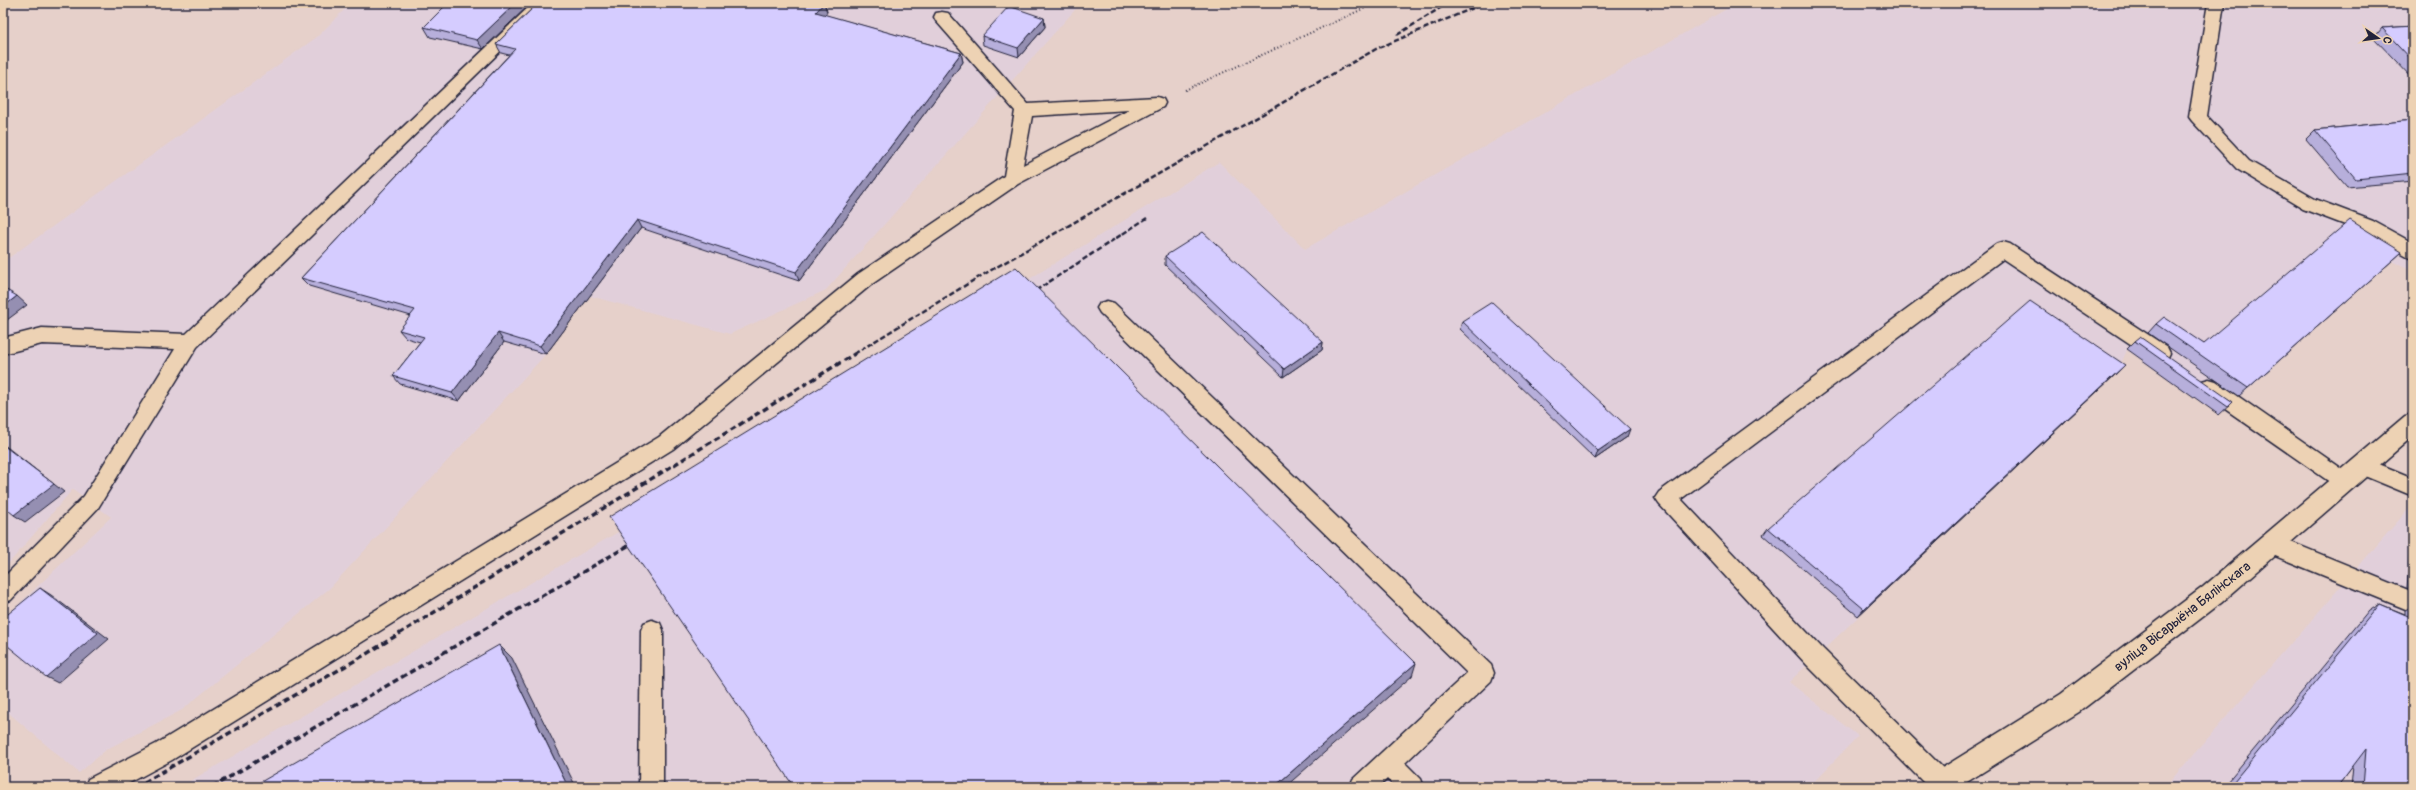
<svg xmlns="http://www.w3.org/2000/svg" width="2416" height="790" font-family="Pangolin,sans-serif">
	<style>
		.built { fill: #e1cfda }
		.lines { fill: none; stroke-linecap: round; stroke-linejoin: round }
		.service-casing { stroke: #22223b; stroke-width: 3 }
		.minor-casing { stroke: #22223b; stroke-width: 3 }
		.path { stroke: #22223b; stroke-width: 2; stroke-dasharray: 1 2.5; stroke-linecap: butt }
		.service { fill: #edd2b4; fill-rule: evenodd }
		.minor { fill: #edd2b4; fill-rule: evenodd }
		.rail-far1 { stroke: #22223b; stroke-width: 2.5; stroke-dasharray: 5.5 2.5; stroke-linecap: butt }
		.rail { stroke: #22223b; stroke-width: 3.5; stroke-dasharray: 6 3.5; stroke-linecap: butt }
		.wall { fill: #b7afdb; stroke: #22223b }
		.shaded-wall { fill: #958fb2; stroke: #22223b }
		.building { fill: #d5ccff; stroke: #22223b }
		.labels { text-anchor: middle; stroke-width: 3.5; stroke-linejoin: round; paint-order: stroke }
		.street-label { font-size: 14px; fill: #22223b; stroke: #edd2b4 }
	</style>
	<rect width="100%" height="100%" fill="#e6d0ca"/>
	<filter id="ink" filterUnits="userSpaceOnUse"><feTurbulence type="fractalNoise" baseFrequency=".025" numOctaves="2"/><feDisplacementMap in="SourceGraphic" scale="8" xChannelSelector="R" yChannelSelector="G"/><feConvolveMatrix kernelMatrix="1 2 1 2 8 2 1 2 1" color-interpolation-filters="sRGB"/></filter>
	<g filter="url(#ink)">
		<g class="built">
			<path d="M351,3h730l-255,287 -96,44 -140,-38 -44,58 -216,234 -148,122 -75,39 -28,24 -76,-65v-89l108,-102 -38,-28 -70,81v-308l314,-225z"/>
			<path d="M1737,3h676v267l-21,-9 -173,154 -92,-65 -10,23 -328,309 69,54 -49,51h-1629l440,-256 599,-369 86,87z"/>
			<path d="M2413,504v283h-248z"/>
		</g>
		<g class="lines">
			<g class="service-casing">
				<g id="service">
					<path d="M533,3h17l-353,344 -99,161 -87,92 -8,3v-25l81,-82 91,-147 -133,-5 -39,10v-16l39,-10 144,6z"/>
					<path d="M2208,3h16l-17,113 42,45 66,38 58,22 40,22v16l-52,-28 -58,-22 -66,-40 -45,-48 -3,-4z"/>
					<path d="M942,12l6,1 80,91 129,-7 6,2 2,4 -2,4 -145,77 -146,100 -199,165 -501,311 -50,27h-37l3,-8 68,-35 503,-307 199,-163 146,-98 11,-65 -79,-90 -2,-4 2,-4zM1129,110l-106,55 9,-49z"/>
					<path d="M2003,242l7,2 157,103 3,6 -3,6 -7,2 -7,-2 -150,-100 -322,240 142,150 126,125 3,8 -2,5h-22l-121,-122 -148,-161 -4,-6 4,-6 337,-248z"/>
					<path d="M1107,301l7,2 377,362 3,8 -3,8 -86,82 16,16 3,8h-29l-8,-8 -8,8h-29l3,-8 114,-106 -367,-360 -3,-5 3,-5z"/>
					<path d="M2209,379l7,2 135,94 3,6 -3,6 -7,3 -7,-3 -135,-94 -3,-6 3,-6z"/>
					<path d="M2362,457l51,21v18l-58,-24 -3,-6 3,-6z"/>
					<path d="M2271,534l142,58v20l-150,-61 -3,-7 3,-7z"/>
					<path d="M652,620l8,3 3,7v157h-24l2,-157 3,-7z"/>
				</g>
			</g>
			<g class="minor-casing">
				<path id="minor" d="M2413,414v22l-192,167 -142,109 -120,75h-37l4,-9 135,-84 142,-107 202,-171z"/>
			</g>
			<path class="path" d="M1185,90l191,-87"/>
			<use href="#service" class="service"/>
			<use href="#minor" class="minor"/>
			<g class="rail-far1">
				<path d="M1397,35l51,-32"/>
				<path d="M1029,295l118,-77"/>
				<path d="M854,354l120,-74 402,-231 109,-46"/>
			</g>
			<g class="rail">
				<path d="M136,787l232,-134 488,-300"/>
				<path d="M212,787l426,-247"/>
			</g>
		</g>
		<g class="wall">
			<path d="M448,3h83l-48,46 -53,-12 -6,-10z"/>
			<path d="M538,3h287l2,9 -2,3 136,38 2,9 -164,219 -158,-53 -95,126 -42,-12 -45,59 -59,-17 -7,-8 27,-34 -14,-4 -7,-8 12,-14 -102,-30 -8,-8 208,-223 -8,-2 -5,-9z"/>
			<path d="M1044,18l1,9 -26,30 -36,-12 -1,-9z"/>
			<path d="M2413,26v53l-39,-41 8,-10z"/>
			<path d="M2413,120v61l-66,6 -41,-48 9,-9z"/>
			<path d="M2402,252l-163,144 -91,-63 8,-9 48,20z"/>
			<path d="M1165,256l158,86 -1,8 -39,27 -118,-112z"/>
			<path d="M1462,321l165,116 -32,22 -135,-130z"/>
			<path d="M2135,341l98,61 -14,13 -92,-66z"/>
			<path d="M2117,373l-259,243 -95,-81 5,-7z"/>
			<path d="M2413,524v67l-6,-3 5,-63z"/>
			<path d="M2380,604l25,10v-4l8,-4v181h-62l2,-21 -16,21h-114l146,-176z"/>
		</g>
		<g class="shaded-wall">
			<path d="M516,3h15l-48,46 -6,-9z"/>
			<path d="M824,3l3,9 -8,9 -3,-9z"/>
			<path d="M1044,18l1,9 -26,30 -1,-9z"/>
			<path d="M961,53l2,9 -164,219 -3,-9z"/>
			<path d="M637,220l4,8 -95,126 -6,-8z"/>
			<path d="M17,296l10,9 -24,18v-16z"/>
			<path d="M498,333l6,9 -45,59 -7,-8z"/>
			<path d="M1323,342l-1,8 -39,27 1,-8z"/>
			<path d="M2125,365l-8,8 -259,243 6,-7z"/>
			<path d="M1630,429l-3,8 -32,22 3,-8z"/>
			<path d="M3,444l61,48 -39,30 -11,-7z"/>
			<path d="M40,588l11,7 58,44 -51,44 -12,-6z"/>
			<path d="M499,645l13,13 64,129h-8z"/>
			<path d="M1416,663l-4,13 -127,111h-11z"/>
		</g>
		<g class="building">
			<path d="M448,3h68l-39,37 -53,-13z"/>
			<path d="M538,3h286l-8,9 145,41 -165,219 -159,-52 -97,126 -42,-13 -46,60 -59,-17 31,-39 -25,-7 16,-20 -114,-32 214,-229 -19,-5z"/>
			<path d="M1009,6l35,12 -26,30 -36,-12z"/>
			<path d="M2413,26v35l-31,-33z"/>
			<path d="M2413,120v53l-57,6 -41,-49z"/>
			<path d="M2350,220l52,32 -154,136 -92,-64 8,-7 40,27z"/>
			<path d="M1203,232l120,110 -39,27 -119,-113z"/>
			<path d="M1016,267l400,396 -142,124h-480l-185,-270z"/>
			<path d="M3,288l14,8 -14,11z"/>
			<path d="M2030,301l95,64 -261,244 -96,-81z"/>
			<path d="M1492,302l138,127 -32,22 -136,-130z"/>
			<path d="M2140,337l93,65 -5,5 -93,-66z"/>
			<path d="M3,445l51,39 -40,31 -11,-9z"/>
			<path d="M40,588l58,45 -52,44 -43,-35v-24z"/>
			<path d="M2380,604l33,14v169h-50l3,-38 -29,38h-108z"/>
			<path d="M499,645l69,142h-316z"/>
		</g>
	</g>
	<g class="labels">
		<g class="street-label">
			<text transform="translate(2182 616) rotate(-38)" y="5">вуліца Вісарыёна Бялінскага</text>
		</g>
	</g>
	<rect width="2416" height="790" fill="none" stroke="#edd2b4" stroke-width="16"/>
	<rect x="8" y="8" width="2400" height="774" fill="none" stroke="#22223b" stroke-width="1.5" filter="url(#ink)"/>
	<g transform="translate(2378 38) rotate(103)" stroke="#edd2b4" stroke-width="3" paint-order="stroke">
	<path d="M0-3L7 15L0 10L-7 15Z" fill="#22223b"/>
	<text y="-6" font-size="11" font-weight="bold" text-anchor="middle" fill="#22223b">С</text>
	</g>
</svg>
